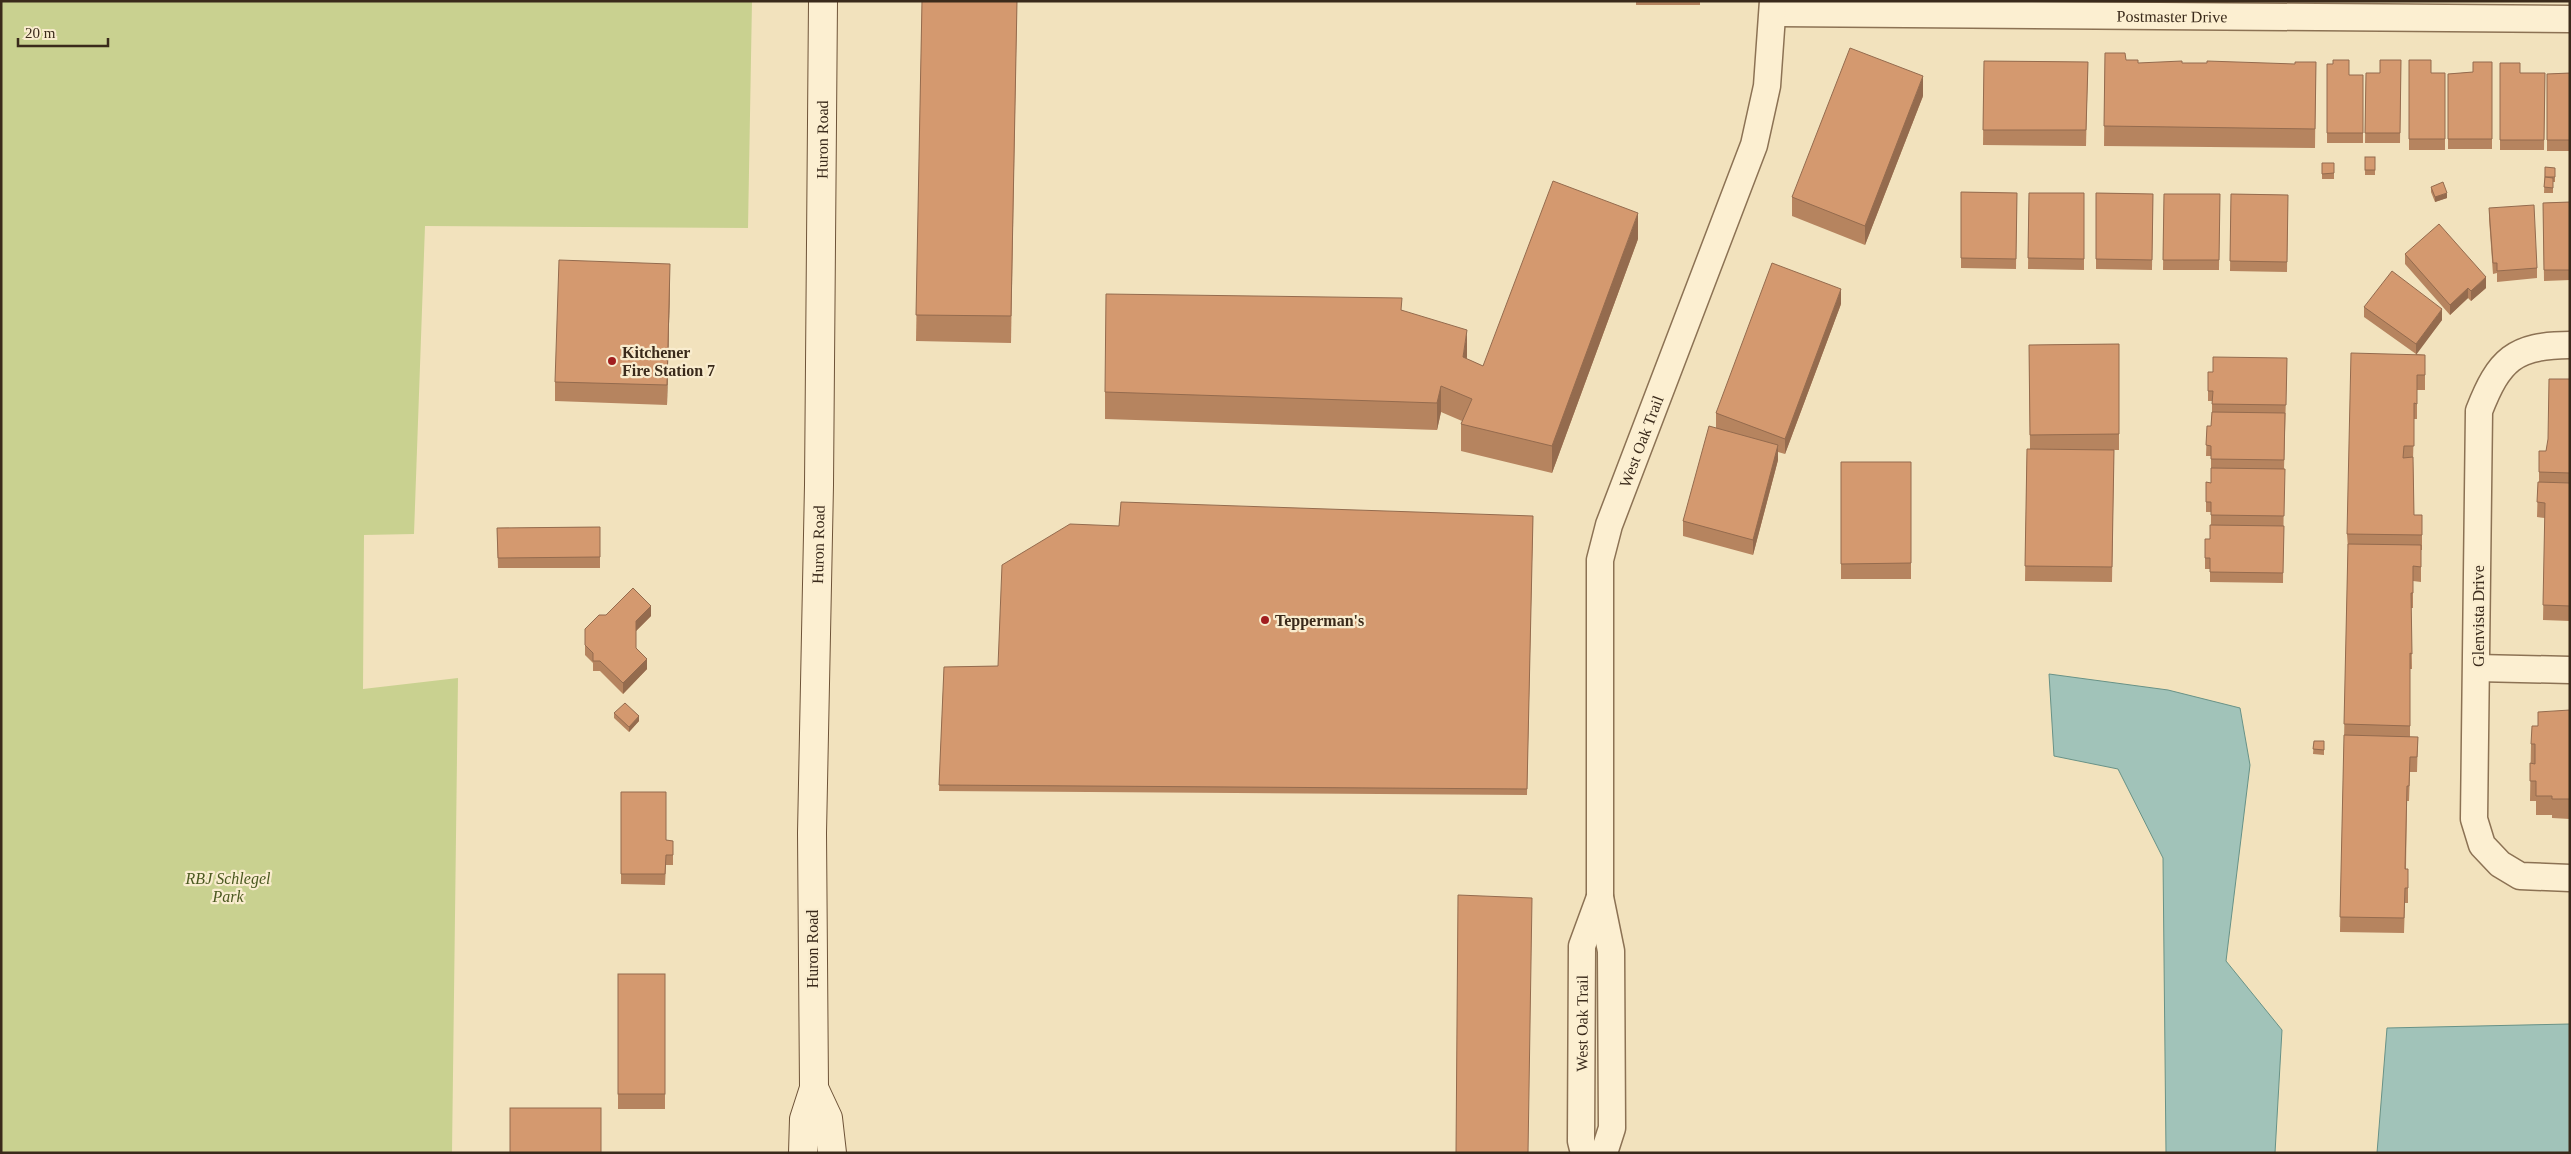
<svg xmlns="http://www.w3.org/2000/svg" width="2571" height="1154" font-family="'Times New Roman',serif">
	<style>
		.green { fill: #c9d190 }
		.water { fill: #a1c3b9; stroke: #689287 }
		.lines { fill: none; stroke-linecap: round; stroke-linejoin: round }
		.minor-casing { stroke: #8c7254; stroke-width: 29 }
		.secondary-casing { stroke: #6e5338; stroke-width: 30 }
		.minor { stroke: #fcefd1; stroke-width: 26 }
		.secondary { stroke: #fcefd1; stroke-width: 28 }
		.wall { fill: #b6845f }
		.shaded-wall { fill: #946b4e }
		.building { fill: #d4996f; stroke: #946b4e }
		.poi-dot { fill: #a11e1f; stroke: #f9ecce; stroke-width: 2 }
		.labels { text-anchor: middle; stroke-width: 4.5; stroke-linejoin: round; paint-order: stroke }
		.street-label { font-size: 16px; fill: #3a2a1b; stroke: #f9ecce }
		.poi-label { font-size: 16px; font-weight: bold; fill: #3a2a1b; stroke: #f9ecce; text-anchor: start }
		.park-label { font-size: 16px; font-style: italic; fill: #4a581f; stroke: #f9ecce }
	</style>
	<rect width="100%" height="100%" fill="#f2e2bd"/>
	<path class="green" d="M1,1h751l-4,227 -323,-2 -11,308 -50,1 -1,154 95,-11 -6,475h-451z"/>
	<g class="water">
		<path d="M2049,674l119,16 72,18 10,57 -24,196 56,69 -7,123h-109l-3,-295 -45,-89 -64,-13z"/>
		<path d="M2570,1024v129h-193l10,-125z"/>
	</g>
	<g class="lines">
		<g class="minor-casing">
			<g id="minor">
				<path id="s1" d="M1773,13l797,6"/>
				<path d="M2570,345c-56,0 -71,15 -91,66l-5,408 8,26 18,19 20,12 50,2"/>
				<path d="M2477,668l93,2"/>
				<path id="s2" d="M1584,1153l-3,-12 1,-195 18,-49"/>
				<path id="s3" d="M1604,1153l8,-25 -1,-177 -11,-54v-337l9,-35 145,-380 13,-59 6,-85"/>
			</g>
		</g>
		<g class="secondary-casing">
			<g id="secondary">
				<path d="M814,1088l14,30 4,35"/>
				<path id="s4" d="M803,1153l1,-34 10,-31 -2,-255 7,-348 4,-484"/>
			</g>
		</g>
		<use href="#minor" class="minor"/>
		<use href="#secondary" class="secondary"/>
	</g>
	<g class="wall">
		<path d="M922,1h95l-6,342 -95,-2z"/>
		<rect x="1636" y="1" width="64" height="4"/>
		<path d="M2105,53l21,7 12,3 157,1 21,-2 -1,86 -211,-2z"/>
		<path d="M2401,60l-1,83h-35l1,-70h14z"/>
		<path d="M2409,60l22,13h14v77h-36z"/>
		<path d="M1984,61l104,1 -2,84 -103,-1z"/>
		<path d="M2492,62v87h-44v-75l25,-2z"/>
		<path d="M2500,63l20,10h25l-1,77h-44z"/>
		<path d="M2327,64l22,11h14v68h-36z"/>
		<path d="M2570,73v78h-23v-77z"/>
		<path d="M1923,96l-58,149 -73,-29v-19z"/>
		<rect x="2365" y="157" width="10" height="18"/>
		<rect x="2322" y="163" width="12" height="16"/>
		<path d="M2545,167l10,1v14h-2v11h-9z"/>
		<path d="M2431,187l16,11 -12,4 -4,-10z"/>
		<path d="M1961,192l56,1 -1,76 -55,-1z"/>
		<path d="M2029,193h55v77l-56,-1z"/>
		<path d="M2096,193l57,1 -1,76 -56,-1z"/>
		<path d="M2164,194h56l-1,76h-56z"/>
		<path d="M2231,194l57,1 -1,77 -57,-1z"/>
		<path d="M2570,202v78l-26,1 -1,-78z"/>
		<path d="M2489,208l48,60v10l-40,4v-9l-4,1 -4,-55z"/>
		<path d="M1638,239l-86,234 -91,-22v-27l1,-3 -21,-9 -4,18 -332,-11v-27l297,-82 65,46v3l16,7z"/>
		<path d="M2405,254l81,34 -15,13 -3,-3 -18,17 -45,-51z"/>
		<path d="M670,283l-3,122 -112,-4v-19z"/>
		<path d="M1841,304l-56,150 -7,-2v8l-25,95 -70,-19v-15l33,-93v-15z"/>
		<path d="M2364,307l78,13 -26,34 9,1v35h-8v29h-3l-1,42 1,54h8v35h-1v32l-8,-1v27h-2l1,61h-2v68h8l-1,35h-7l-1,29h-2l-1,68h2v34h-3l-1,30 -64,-1 8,-383 -1,-15 69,-180 -52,-37z"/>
		<path d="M2119,344v106h-18h13l-2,132 -87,-1 2,-132h3l-1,-104z"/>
		<path d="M2287,358l-3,111 -1,114 -73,-1v-13h-5v-30h5l1,-14v-13h-5v-30l5,1v-27h-5l1,-30h4l1,-14v-11h-4v-29h5z"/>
		<path d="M2570,379v242l-27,-1 2,-102 -8,-1 1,-35h1v-31h7z"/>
		<rect x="1841" y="462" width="70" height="117"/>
		<path d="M1533,516l-6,279 -588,-4 5,-124 54,-1z"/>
		<path d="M600,527v41h-102l-1,-40z"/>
		<path d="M651,616l-15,15v17l11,21 -24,25 -23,-23h-7v-8l-8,-8v-26z"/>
		<path d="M2570,710v109l-18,-1v-3h-16v-14h-6l1,-57 7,-18z"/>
		<path d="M614,713l25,8 -10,11 -15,-14z"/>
		<path d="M2314,741h10v14l-11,-1z"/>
		<path d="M621,792l45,48 7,1v24h-7l-1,20 -44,-1z"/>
		<rect x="618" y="974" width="47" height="135"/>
	</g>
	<g class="shaded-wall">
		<path d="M1923,76v20l-58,149v-19z"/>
		<path d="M2447,193v5l-12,4v-5z"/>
		<path d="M1638,213v26l-86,234v-27z"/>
		<path d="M670,264v19l-3,122v-20z"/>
		<path d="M2486,277v11l-15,13v-10z"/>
		<path d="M2468,288v10l-18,17v-10z"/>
		<path d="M1841,289v15l-56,150v-15z"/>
		<path d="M2442,309v11l-26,35v-11z"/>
		<path d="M1467,330v26l-4,28v-27z"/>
		<path d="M1441,386v26l-4,18v-27z"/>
		<path d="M1778,445v15l-25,95v-15z"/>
		<path d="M651,606v10l-15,15v-10z"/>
		<path d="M647,659v10l-24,25v-11z"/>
		<path d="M639,716v5l-10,11v-5z"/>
	</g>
	<g class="building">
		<path d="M922,1h95l-6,315 -95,-1z"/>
		<path d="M1850,48l73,28 -58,150 -73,-29z"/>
		<path d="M2105,53h20l1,7h12v3l44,-2v2h25v-2l88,3v-2h21l-1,67 -211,-3z"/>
		<path d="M2333,60h16v15h14v58h-36v-69h6z"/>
		<path d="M2380,60h21l-1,73h-35l1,-60h14z"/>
		<path d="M2409,60h22v13h14v66h-36z"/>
		<path d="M1984,61l104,1 -2,68h-103z"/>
		<path d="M2473,62h19v77h-44v-65l25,-2z"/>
		<path d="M2500,63h20v10h25l-1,67h-44z"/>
		<path d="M2570,73v67h-23v-66z"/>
		<rect x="2365" y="157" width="10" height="13"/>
		<path d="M2322,163h12v10l-12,1z"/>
		<path d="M2545,167l10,1v9h-10z"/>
		<path d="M2545,177l8,1v10l-9,-1z"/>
		<path d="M1553,181l85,32 -86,233 -91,-22 11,-25 -31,-13 -4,17 -332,-11 1,-98 296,4 -1,12 66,20 -4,27 20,9z"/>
		<path d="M2443,182l4,11 -12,4 -4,-10z"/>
		<path d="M1961,192l56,1 -1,66 -55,-1z"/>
		<path d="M2029,193h55v66l-56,-1z"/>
		<path d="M2096,193l57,1 -1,66 -56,-1z"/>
		<path d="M2164,194h56l-1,66h-56z"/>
		<path d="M2231,194l57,1 -1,67 -57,-1z"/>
		<path d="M2570,202v68h-26l-1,-67z"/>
		<path d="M2534,205l3,63 -40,3v-8h-4l-4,-55z"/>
		<path d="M2439,224l47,53 -15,14 -3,-3 -18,17 -45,-51z"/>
		<path d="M559,260l111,4 -3,121 -112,-3z"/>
		<path d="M1772,263l69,26 -56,150 -69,-26z"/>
		<path d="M2392,271l50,38 -26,35 -52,-37z"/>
		<path d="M2119,344v90l-89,1 -1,-90z"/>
		<path d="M2351,353l74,2v20h-8v29l-3,-1v43h-10l-1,12 10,-1 1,58h8v20l-75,-1z"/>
		<path d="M2213,357l74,1 -1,47 -74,-1 1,-13h-5v-19h5z"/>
		<path d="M2549,379h21v94l-31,-1v-21h7l2,-12z"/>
		<path d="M2212,412l73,1 -1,47 -73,-1v-13l-5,-1 1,-19h4z"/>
		<path d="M1709,426l69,19 -25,95 -70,-19z"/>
		<path d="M2027,449l87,1 -2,117 -87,-1z"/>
		<path d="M1841,462h70v101l-70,1z"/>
		<path d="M2211,468l74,1 -1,47 -73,-1v-13h-5v-20l5,1z"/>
		<path d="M2538,482l32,1v123l-27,-1 2,-102 -8,-1z"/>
		<path d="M1121,502l412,14 -6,273 -588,-4 5,-118 54,-1 4,-101 68,-41 49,2z"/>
		<path d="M2210,525l74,1 -1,47 -73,-1v-14h-5v-19h5z"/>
		<path d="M600,527v30l-102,1 -1,-30z"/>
		<path d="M2348,544l73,1v22l-8,-1v27h-2l1,61 -2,-1v73l-66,-2z"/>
		<path d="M633,588l18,18 -15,15v27l11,11 -24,24 -23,-22h-7v-8l-8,-8v-16l14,-14h7z"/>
		<path d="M625,703l14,13 -10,11 -15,-14z"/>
		<path d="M2570,710v89h-18v-3h-16v-15h-6v-18l5,1v-20h-4l1,-18h6v-14z"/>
		<path d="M2344,735l74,2 -1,20h-7l-1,29h-2l-2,83h3v19h-3l-1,30 -64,-1z"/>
		<path d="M2314,741h10v9l-11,-1z"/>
		<path d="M621,792h45v48l7,1v14h-7l-1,19h-44z"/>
		<path d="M1458,895l74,3 -4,255h-72z"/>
		<rect x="618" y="974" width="47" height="120"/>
		<rect x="510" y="1108" width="91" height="45"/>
	</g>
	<g class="poi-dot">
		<circle cx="612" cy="361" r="5"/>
		<circle cx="1265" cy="620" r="5"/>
	</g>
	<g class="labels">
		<g class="street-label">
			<text dy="6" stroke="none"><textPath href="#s1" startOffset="399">Postmaster Drive</textPath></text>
			<text dy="6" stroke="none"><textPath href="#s4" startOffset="1015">Huron Road</textPath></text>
			<text dy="6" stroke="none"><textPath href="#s3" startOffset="721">West Oak Trail</textPath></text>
			<text dy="6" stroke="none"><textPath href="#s4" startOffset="610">Huron Road</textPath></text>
			<text transform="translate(2478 616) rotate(-90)" y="6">Glenvista Drive</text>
			<text transform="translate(812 949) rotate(-90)" y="6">Huron Road</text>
			<text dy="6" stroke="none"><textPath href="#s2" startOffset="130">West Oak Trail</textPath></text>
		</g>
		<g class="poi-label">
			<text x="622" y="358">Kitchener<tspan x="622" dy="18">Fire Station 7</tspan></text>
			<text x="1275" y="626">Tepperman's</text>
		</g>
		<g class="park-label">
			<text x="228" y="884">RBJ Schlegel<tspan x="228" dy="18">Park</tspan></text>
		</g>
	</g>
	<rect width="2571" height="1154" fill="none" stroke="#3a2a1b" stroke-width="5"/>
	<path d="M18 38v8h90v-8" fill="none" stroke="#3a2a1b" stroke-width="2.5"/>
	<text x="25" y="38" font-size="15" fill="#3a2a1b" stroke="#f9ecce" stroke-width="4" paint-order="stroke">20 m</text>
</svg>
